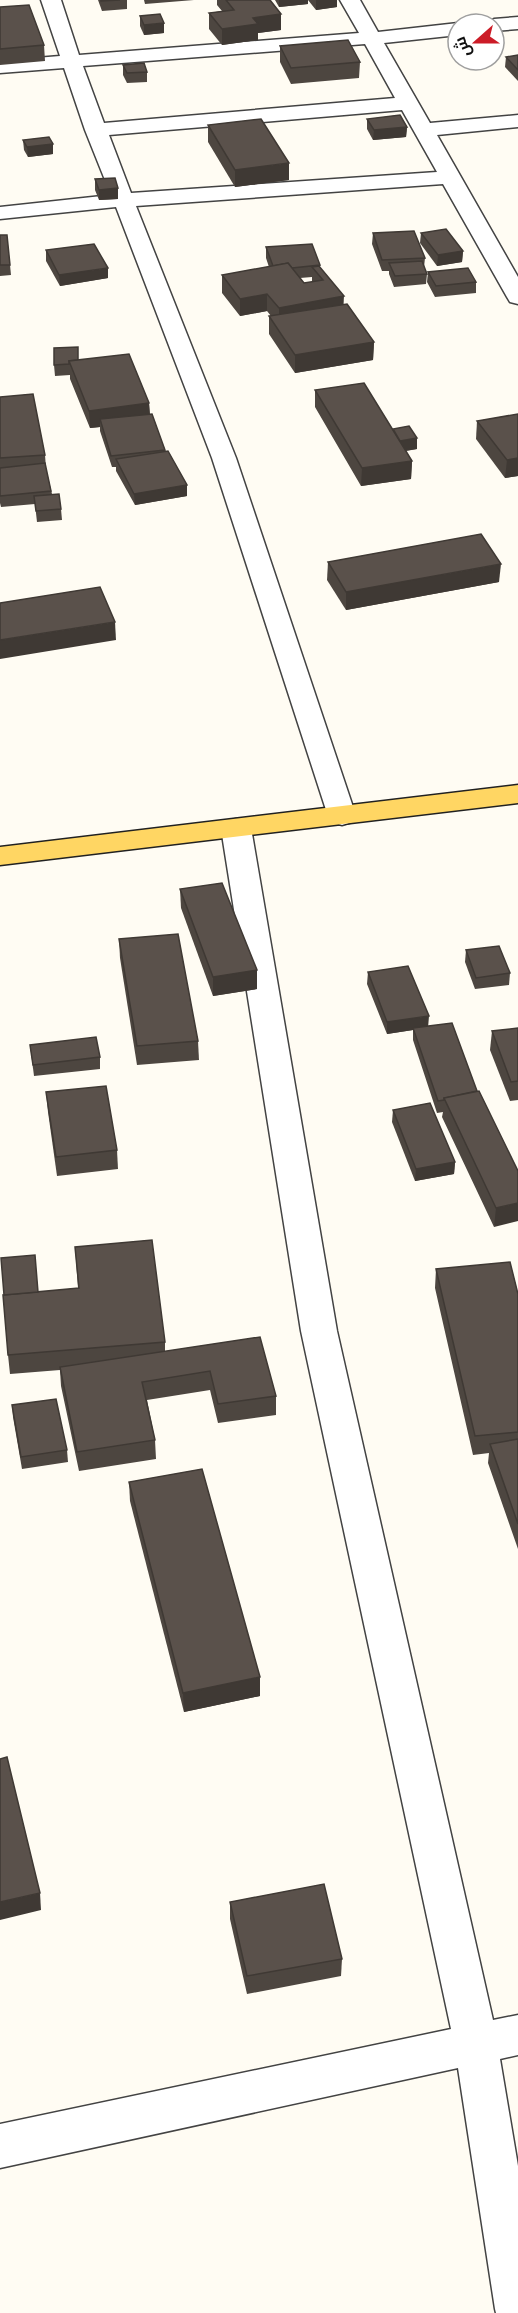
<svg xmlns="http://www.w3.org/2000/svg" width="518" height="2313" font-family="'Roboto Serif',Cairo,serif">
	<style>
		.lines { fill: none; stroke-linecap: round; stroke-linejoin: round }
		.minor-casing { stroke: #434343; stroke-width: 3 }
		.primary-casing { stroke: #212121; stroke-width: 3 }
		.minor { fill: #fff; fill-rule: evenodd }
		.primary { fill: #ffd663; fill-rule: evenodd }
		.wall { fill: #4d4640; fill-rule: evenodd }
		.shaded-wall { fill: #3f3934 }
		.building { fill: #5a514b; stroke: #3f3934; stroke-width: 1.5 }
	</style>
	<rect width="100%" height="100%" fill="#fffcf3"/>
	<g class="lines">
		<g class="minor-casing">
			<g id="minor">
				<path d="M41,0h20l18,55 280,-22 -19,-33h20l18,32 80,-9 3,1h-3v11l-74,8 46,80 88,-8v12l-81,8 81,142v27l-8,-2 -3,-5 -64,-113 -307,22 100,252 120,358 -4,6 -10,3 -10,-3 -4,-6 -116,-358 -96,-251 -116,12v-12l111,-12 -26,-65 -21,-62 -64,5v-12l60,-5zM365,44l30,54 -291,25 -21,-57zM402,110l35,62 -306,21 -22,-58z"/>
				<path d="M518,17v12l-24,2v-7h-9l9,-5z"/>
				<path d="M236,819l10,3 5,6 86,503 156,689 25,-5v40l-18,4 18,107v147h-22l-1,-4 -37,-241 -458,100v-44l451,-95 -150,-698 -80,-503 5,-6z"/>
			</g>
		</g>
		<g class="primary-casing">
			<path id="primary" d="M518,785v18l-518,62v-18z"/>
		</g>
		<use href="#minor" class="minor"/>
		<use href="#primary" class="primary"/>
	</g>
	<g class="wall">
		<path d="M98,0h29v9l-25,2z"/>
		<path d="M144,0h50l-49,4z"/>
		<path d="M217,0h53l11,14v16l-23,3v7l-36,5 -13,-16v-16l13,-2 -5,-6z"/>
		<path d="M275,0h62v7l-21,3 -8,-10v4l-29,3z"/>
		<path d="M0,7l44,38 1,16 -45,4z"/>
		<path d="M140,16l24,17 -20,2 -4,-9z"/>
		<path d="M280,46l80,16 -1,16 -68,6 -11,-22z"/>
		<path d="M518,55v26l-13,-14 1,-10z"/>
		<path d="M123,65l24,7v10l-20,1 -4,-8z"/>
		<path d="M367,119l40,8 -1,10 -33,3 -6,-11z"/>
		<path d="M208,125l81,55 -54,7 -27,-45z"/>
		<path d="M23,140l30,4v10l-25,3 -4,-7z"/>
		<path d="M95,179l23,9v11l-19,1 -4,-10z"/>
		<path d="M373,233l52,25 -1,9 3,7 -1,10 -32,3 -5,-13v-3h-7l-10,-27z"/>
		<path d="M421,233l42,18 -1,11 -25,4 -17,-23z"/>
		<path d="M0,235l10,30 1,10 -11,1z"/>
		<path d="M266,247l54,18v2l24,38 30,37 -1,18 -78,13 -26,-39v-18h2l-4,-5 -27,5 -18,-23v-18l47,-8 -3,-9zM312,277v5l-8,1 -4,-5z"/>
		<path d="M46,250l62,28 -48,8 -14,-25z"/>
		<path d="M428,272l48,10v11l-41,4 -8,-15z"/>
		<path d="M78,360l71,43 1,11 15,37 22,34v11l-52,9 -19,-34v-4h-4l-12,-36v-4l-10,1 -20,-49v-4l-15,1 -1,-11z"/>
		<path d="M315,390l102,59 -11,2 6,10 -1,18 -50,7 -46,-79z"/>
		<path d="M0,397l45,58 1,13 6,26 9,15 1,11 -25,2 -2,-18 -34,3 -1,-4z"/>
		<path d="M518,414v62l-13,2 -29,-39 1,-18z"/>
		<path d="M328,562l171,20 -153,28 -19,-30z"/>
		<path d="M180,889l77,81v19l-44,7 -32,-88z"/>
		<path d="M119,939l79,102 1,19 -62,5 -17,-107z"/>
		<path d="M466,950l44,23 -1,12 -34,4 -10,-27z"/>
		<path d="M368,972l60,54 49,65 41,80 -24,56 -52,-110 1,-5 -6,1 -24,-73v-10l-26,4 -20,-50z"/>
		<path d="M518,1028v72l-8,1 -20,-51 2,-19z"/>
		<path d="M30,1045l70,12v12l-66,7z"/>
		<path d="M46,1092l71,58 1,19 -61,7 -9,-64z"/>
		<path d="M393,1110l62,52 -1,12 -39,7 -23,-59z"/>
		<path d="M75,1247l90,95v9l111,45v19l-58,8 -8,-33 -63,10 8,40 1,19 -77,12 -18,-85 -1,-16 -50,4 -2,-19 30,-63 40,-4z"/>
		<path d="M436,1269l82,25v255l-30,-86 1,-10 -16,2 -38,-167z"/>
		<path d="M12,1405l55,45 1,12 -46,7 -9,-52z"/>
		<path d="M129,1482l131,214 -76,16 -54,-211z"/>
		<path d="M230,1902l112,57 -1,17 -94,18 -17,-75z"/>
	</g>
	<g class="shaded-wall">
		<path d="M279,0h29v4l-29,3z"/>
		<path d="M316,0h21v7l-21,3z"/>
		<path d="M281,14v16l-23,3v7l-36,5v-16l31,-11z"/>
		<path d="M164,23v10l-20,2v-10z"/>
		<path d="M407,127l-1,10 -33,3 1,-10z"/>
		<path d="M53,144v10l-25,3 -1,-10z"/>
		<path d="M289,163v17l-54,7v-17z"/>
		<path d="M118,188v11l-19,1v-10z"/>
		<path d="M463,251l-1,11 -25,4 1,-11z"/>
		<path d="M108,268v10l-48,8 -1,-11z"/>
		<path d="M267,294v17l-27,5v-17z"/>
		<path d="M344,296l-1,18 -64,12v-18z"/>
		<path d="M374,342l-1,18 -78,13v-18z"/>
		<path d="M149,403l1,18 -50,-2v8l-10,1 -1,-17z"/>
		<path d="M417,438v11l-20,3 1,-11z"/>
		<path d="M518,458v18l-13,2 2,-18z"/>
		<path d="M412,461l-1,18 -50,7 1,-18z"/>
		<path d="M187,485v11l-52,9 -1,-11z"/>
		<path d="M501,564l-2,18 -153,28v-18z"/>
		<path d="M115,622l1,18 -116,19v-19z"/>
		<path d="M257,970v19l-44,7v-19z"/>
		<path d="M429,1016l-1,12h-15v2l-26,4v-12z"/>
		<path d="M455,1162l-1,12 -39,7 1,-12z"/>
		<path d="M518,1203v18l-24,6 2,-19z"/>
		<path d="M260,1677v19l-76,16 -1,-19z"/>
		<path d="M40,1893l1,17 -41,10v-18z"/>
	</g>
	<g class="building">
		<path d="M101,0h19l-19,1z"/>
		<path d="M226,0h44l11,14 -28,4 5,6 -36,5 -13,-16 25,-3z"/>
		<path d="M29,5l15,40 -44,4v-42z"/>
		<path d="M160,14l4,9 -20,2 -4,-9z"/>
		<path d="M348,40l12,22 -69,6 -11,-22z"/>
		<path d="M518,55v15l-12,-13z"/>
		<path d="M144,63l3,9 -20,1 -4,-8z"/>
		<path d="M400,115l7,12 -33,3 -7,-11z"/>
		<path d="M261,119l28,44 -54,7 -27,-45z"/>
		<path d="M49,137l4,7 -26,3 -4,-7z"/>
		<path d="M115,178l3,10 -19,2 -4,-11z"/>
		<path d="M446,229l17,22 -25,4 -17,-22z"/>
		<path d="M414,231l11,27 -43,2 -9,-27z"/>
		<path d="M0,235h7l3,30h-10z"/>
		<path d="M94,244l14,24 -49,7 -13,-25z"/>
		<path d="M312,244l8,21 -28,3 -4,-5 -15,3 -7,-19z"/>
		<path d="M422,261l5,13 -32,2 -6,-13z"/>
		<path d="M288,263l16,20 19,-3 -11,-13 7,-1 25,30 -65,12 -12,-14 -27,5 -18,-24z"/>
		<path d="M468,268l8,14 -40,4 -8,-14z"/>
		<path d="M347,304l27,38 -79,13 -26,-39z"/>
		<path d="M78,347v13l-9,1v3l-15,1v-17z"/>
		<path d="M129,354l20,49 -60,8 -20,-50z"/>
		<path d="M364,383l48,78 -50,7 -47,-78z"/>
		<path d="M33,394l12,61 -45,3v-61z"/>
		<path d="M152,414l13,36 -54,6 -11,-37z"/>
		<path d="M518,414v44l-11,2 -30,-39z"/>
		<path d="M409,426l8,12 -17,3 -7,-12z"/>
		<path d="M168,451l19,34 -53,9 -18,-35z"/>
		<path d="M45,463l6,28 -51,5v-28z"/>
		<path d="M59,494l2,15 -25,2 -2,-15z"/>
		<path d="M481,534l20,30 -155,28 -18,-30z"/>
		<path d="M100,587l15,35 -115,18v-37z"/>
		<path d="M222,883l35,87 -44,7 -33,-88z"/>
		<path d="M178,934l20,107 -61,5 -18,-107z"/>
		<path d="M499,946l11,27 -34,5 -10,-28z"/>
		<path d="M408,966l21,50 -42,6 -19,-50z"/>
		<path d="M452,1023l25,68 -33,7v2l-6,1 -25,-73z"/>
		<path d="M518,1028v53l-7,1 -19,-51z"/>
		<path d="M96,1037l4,20 -67,8 -3,-20z"/>
		<path d="M106,1086l11,64 -61,7 -10,-65z"/>
		<path d="M479,1091l39,80v32l-22,5 -52,-110z"/>
		<path d="M430,1103l25,59 -39,7 -23,-59z"/>
		<path d="M152,1240l13,102 -157,13 -5,-60 76,-7 -4,-41z"/>
		<path d="M35,1255l3,37 -34,3 -3,-37z"/>
		<path d="M510,1262l8,32v138l-43,4 -39,-167z"/>
		<path d="M260,1337l16,59 -58,8 -8,-33 -68,11 13,58 -78,12 -17,-85z"/>
		<path d="M56,1399l11,51 -46,7 -9,-52z"/>
		<path d="M518,1439v85l-28,-80z"/>
		<path d="M202,1469l58,208 -77,16 -54,-211z"/>
		<path d="M7,1757l33,136 -40,9v-143z"/>
		<path d="M324,1884l18,75 -95,17 -17,-74z"/>
	</g>
	<g transform="translate(476 42) rotate(249)"><circle r="28" fill="#ffffff" stroke="#9f9f9f" stroke-width="1.5"/>
	<path d="M0-4.5L10 22L0 15L-10 22Z" fill="#cc1c27"/>
	<text y="-9" font-size="16" font-weight="bold" text-anchor="middle" fill="#101010">ش</text>
	</g>
</svg>
